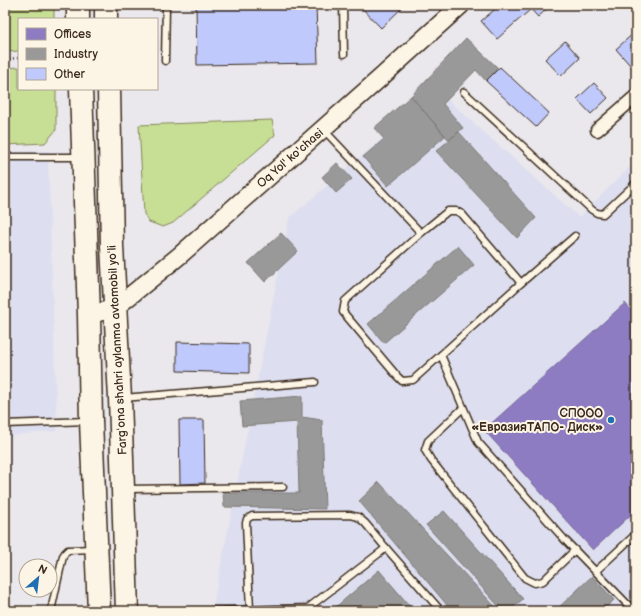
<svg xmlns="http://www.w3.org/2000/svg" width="641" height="616" font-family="'Balsamiq Sans',sans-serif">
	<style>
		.built { fill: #dddff0 }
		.green { fill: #c7df94; stroke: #818459 }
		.offices { fill: #8e7cc3; stroke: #756392 }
		.industry { fill: #999; stroke: #7d7874 }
		.building { fill: #bfc9fb; stroke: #3b2a1e }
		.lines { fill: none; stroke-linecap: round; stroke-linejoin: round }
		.lane-casing { stroke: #3b2a1e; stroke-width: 9 }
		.street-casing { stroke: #3b2a1e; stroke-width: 15 }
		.secondary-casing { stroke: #3b2a1e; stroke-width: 20 }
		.highway-casing { stroke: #3b2a1e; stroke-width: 25 }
		.path { stroke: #3b2a1e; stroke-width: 2.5; stroke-dasharray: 1 3; stroke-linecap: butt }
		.lane { stroke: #fcf5e5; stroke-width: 6 }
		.street { stroke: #fcf5e5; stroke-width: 12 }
		.secondary { stroke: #fcf5e5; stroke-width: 17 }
		.highway { stroke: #fcf5e5; stroke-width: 22 }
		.poi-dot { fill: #1f6fb2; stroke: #fcf5e5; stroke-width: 1.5 }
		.labels { text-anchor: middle; stroke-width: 4; stroke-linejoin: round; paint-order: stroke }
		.street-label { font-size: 12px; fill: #3b2a1e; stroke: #fcf5e5 }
		.poi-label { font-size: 12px; font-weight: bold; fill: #3b2a1e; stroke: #fcf5e5; text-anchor: end }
	</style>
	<rect width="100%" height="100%" fill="#eae8ec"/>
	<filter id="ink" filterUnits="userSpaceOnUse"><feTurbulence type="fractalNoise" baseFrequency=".025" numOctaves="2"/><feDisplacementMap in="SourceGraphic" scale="8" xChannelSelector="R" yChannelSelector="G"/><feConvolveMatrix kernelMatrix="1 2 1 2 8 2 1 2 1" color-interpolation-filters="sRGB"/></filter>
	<g filter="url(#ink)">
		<g class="built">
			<path d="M438,91l141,126 57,-56v450h-424l77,-393z"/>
			<path d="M48,151l9,280 -52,5v-284z"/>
		</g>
		<g class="green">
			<path d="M5,5h49v14h-35v32l-14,1z"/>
			<path d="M19,67v22h37v41l-11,13 -40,2v-77z"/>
			<path d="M272,120l3,15 -102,88 -10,4 -14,-5 -5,-8 -5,-89z"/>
		</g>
		<path class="offices" d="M625,303l11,13v194l-43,40 -109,-120z"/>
		<g class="industry">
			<path d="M466,38l32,30 -12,13 -10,-11 -33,34 20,24 -14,12 -38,-44z"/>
			<path d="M411,96l34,40 -57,50 -25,-29 21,-18 -10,-11z"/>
			<path d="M459,132l77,86 -19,20 -81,-87z"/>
			<path d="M337,163l15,16 -16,14 -14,-16z"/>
			<path d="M281,233l17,18 -33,31 -17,-19z"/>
			<path d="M458,246l16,19 -90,78 -16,-19z"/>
			<path d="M302,396v21l20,3 3,89 -101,-2 -1,-14h76l-2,-71 -55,4 -2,-25z"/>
			<path d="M379,482l120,129h-47l-93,-110z"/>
			<path d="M444,511l79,88 -14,12h-6l-77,-86z"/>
			<path d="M379,570l35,41h-83z"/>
			<path d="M592,576l22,24 -12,11h-47z"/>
		</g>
		<g class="building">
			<path d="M196,5h120l2,58 -121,2z"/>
			<path d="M359,5h46l-24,23z"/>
			<path d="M500,5h27l4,4 -34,30 -16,-18z"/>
			<path d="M527,5h24l-13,12z"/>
			<path d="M636,31v41l-20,-23z"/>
			<path d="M565,41l15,17 -19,18 -16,-17z"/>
			<path d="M500,67l49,46 -13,14 -50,-46z"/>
			<path d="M594,83l14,15 -17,16 -14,-15z"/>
			<path d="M177,342l72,2v29l-72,-2z"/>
			<path d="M179,420h25l1,63 -25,1z"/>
		</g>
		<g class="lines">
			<g class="lane-casing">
				<g id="lane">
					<path d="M343,5l1,49"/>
					<path d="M165,61l1,-56"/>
					<path d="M464,92l128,118 5,3 6,1 33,-31"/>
					<path d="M324,130l97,103 27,-22h8l6,3 59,69 -108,97 -11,1 -5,-5 -54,-64 2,-11 76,-68"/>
					<path d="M5,157h75"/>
					<path d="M521,283l54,-47"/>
					<path d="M441,355l37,87 86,97 70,72"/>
					<path d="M123,398l192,-16"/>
					<path d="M463,408l-35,33 -3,9 6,10 94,118 10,5 8,-2 32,-31"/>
					<path d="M5,424l82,-3"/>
					<path d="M127,489l156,-2"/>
					<path d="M596,571l40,-37"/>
					<path d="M250,610l-4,-87 1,-4 5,-3 98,-1 8,2 7,6 21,25"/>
					<path d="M51,611l12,-55 2,-3 3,-3 24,-1"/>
					<path d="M210,611l98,-3 78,-60 55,63"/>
				</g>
			</g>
			<g class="street-casing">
				<path id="street" d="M597,130l39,-34"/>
			</g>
			<g class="secondary-casing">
				<path id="secondary" d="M89,315l26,-7 64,-52 199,-176 83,-75"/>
			</g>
			<g class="highway-casing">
				<g id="highway">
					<path d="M78,5v14"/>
					<path d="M106,5v14"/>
					<path d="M81,89l8,226 2,106 8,190"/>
					<path d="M109,89l3,157 8,152 7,213"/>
				</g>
			</g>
			<path class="path" d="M5,59l14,-1"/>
			<use href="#lane" class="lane"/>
			<use href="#street" class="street"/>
			<use href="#secondary" class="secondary"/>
			<use href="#highway" class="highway"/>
		</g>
	</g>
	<circle class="poi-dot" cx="611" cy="420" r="4"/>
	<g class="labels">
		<g class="street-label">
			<text transform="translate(290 158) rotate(-41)" y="4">Oq Yol' ko'chasi</text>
			<text transform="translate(117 350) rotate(-93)" y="4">Fargʻona shahri aylanma avtomobil yoʻli</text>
		</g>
		<g class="poi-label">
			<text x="603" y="417">СПООО<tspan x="603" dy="14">«ЕвразияТАПО- Диск»</tspan></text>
		</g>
	</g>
	<rect width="641" height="616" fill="none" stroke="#fcf5e5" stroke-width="20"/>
	<rect x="10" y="10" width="621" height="596" fill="none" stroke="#3b2a1e" stroke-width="1.5" filter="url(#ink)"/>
	<rect x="18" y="18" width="140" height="72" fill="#fcf5e5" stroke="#afa495"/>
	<rect x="26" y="28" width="20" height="12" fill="#8e7cc3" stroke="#afa495"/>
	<text x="54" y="38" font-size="12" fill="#3b2a1e">Offices</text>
	<rect x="26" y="48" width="20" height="12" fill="#999999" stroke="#afa495"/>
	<text x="54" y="58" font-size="12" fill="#3b2a1e">Industry</text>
	<rect x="26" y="68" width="20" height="12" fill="#bfc9fb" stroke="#afa495"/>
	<text x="54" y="78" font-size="12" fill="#3b2a1e">Other</text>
	<g transform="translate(38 578) rotate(28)"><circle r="19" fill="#fcf5e5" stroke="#afa495"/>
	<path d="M0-3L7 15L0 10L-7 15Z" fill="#1f6fb2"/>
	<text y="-6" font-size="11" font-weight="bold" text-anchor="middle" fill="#3b2a1e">N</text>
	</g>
</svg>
